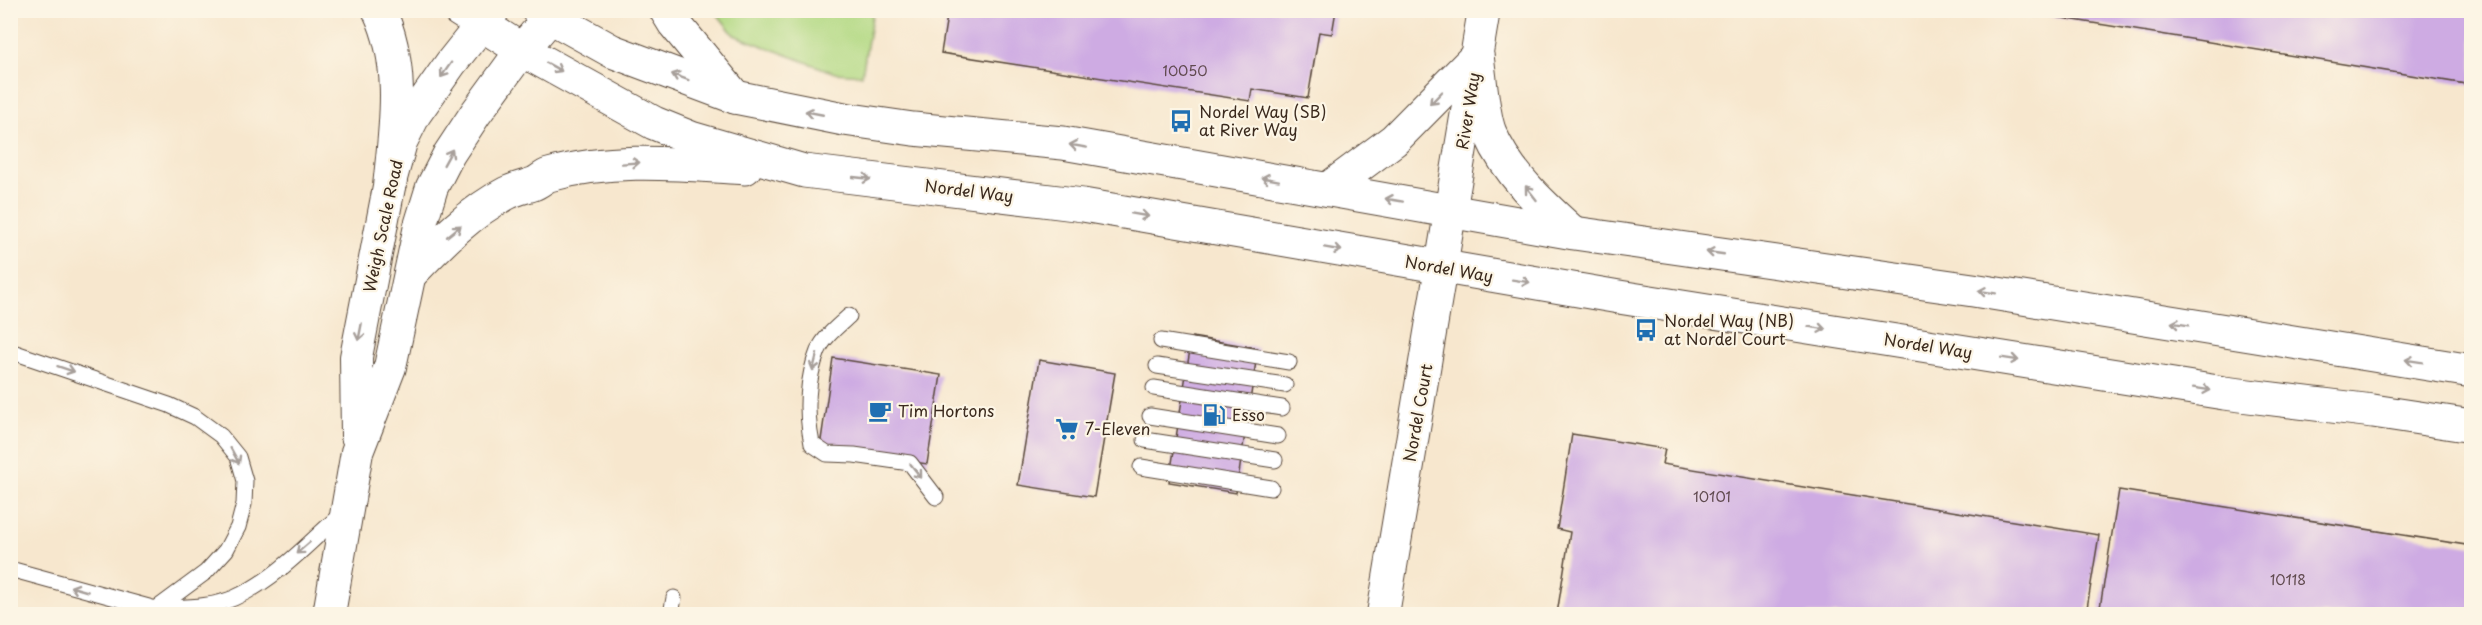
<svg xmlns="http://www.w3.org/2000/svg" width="2482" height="625" font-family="'Playpen Sans',sans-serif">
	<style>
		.green { fill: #b2d983; stroke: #768250; stroke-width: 1.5 }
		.building { fill: #ceabe3 }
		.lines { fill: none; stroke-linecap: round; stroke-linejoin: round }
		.lane-casing { stroke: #574638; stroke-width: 17 }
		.street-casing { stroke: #574638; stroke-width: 34 }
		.secondary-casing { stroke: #574638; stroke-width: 35 }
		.highway-casing { stroke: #574638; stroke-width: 35 }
		.lane { stroke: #fff; stroke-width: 15 }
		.street { stroke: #fff; stroke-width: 32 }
		.secondary { stroke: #fff; stroke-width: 33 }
		.highway { stroke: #fff; stroke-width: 33 }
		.oneway { stroke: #a79f9a }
		.labels { text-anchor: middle; stroke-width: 4.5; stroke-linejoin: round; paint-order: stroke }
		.number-label { font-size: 14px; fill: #604a4f }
		.street-label { font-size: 16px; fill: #3b2a1e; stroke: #fcf5e5 }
		.poi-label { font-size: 16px; fill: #3b2a1e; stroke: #fcf5e5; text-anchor: start }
	</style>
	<rect width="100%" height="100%" fill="#fcf5e5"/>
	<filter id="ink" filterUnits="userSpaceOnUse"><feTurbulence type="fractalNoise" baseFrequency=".0167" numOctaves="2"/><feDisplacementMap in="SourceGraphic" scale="12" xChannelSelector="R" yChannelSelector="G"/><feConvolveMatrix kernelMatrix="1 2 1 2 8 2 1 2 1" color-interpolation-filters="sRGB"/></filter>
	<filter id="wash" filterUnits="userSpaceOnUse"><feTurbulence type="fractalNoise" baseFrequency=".008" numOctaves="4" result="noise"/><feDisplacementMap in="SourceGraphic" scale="24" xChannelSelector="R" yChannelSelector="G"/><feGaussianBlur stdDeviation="1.35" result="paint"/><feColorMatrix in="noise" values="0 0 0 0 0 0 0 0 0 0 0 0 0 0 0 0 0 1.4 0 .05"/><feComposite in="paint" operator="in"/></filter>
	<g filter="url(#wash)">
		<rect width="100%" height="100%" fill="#f7e7ce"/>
		<path class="green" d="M715,11h158l-11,64 -27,-2 -101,-38z"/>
		<g id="blocks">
			<g class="building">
				<path d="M948,10h388l-4,24 -13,-2 -11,66 -56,-9 -2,12 -309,-48z"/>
				<path d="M2026,10h446v75l-447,-73z"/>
				<path d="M1192,337l66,11 -22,145 -67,-11z"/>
				<path d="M833,358l108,17 -14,89 -107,-17z"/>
				<path d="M1039,360l76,13 -21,124 -76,-12z"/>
				<path d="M1572,434l93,15 -3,15 437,71 -13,79h-529l13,-82 -13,-3z"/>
				<path d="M2119,490l353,56v68h-373z"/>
			</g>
		</g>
	</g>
	<g filter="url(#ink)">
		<use href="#blocks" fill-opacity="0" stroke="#574638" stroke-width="1.5"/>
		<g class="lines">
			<g class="lane-casing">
				<g id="lane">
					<path d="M849,316c-11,10 -25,21 -31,35 -12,30 -12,63 -6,93l15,10 27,1 56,8 26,34"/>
					<path d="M1161,341l128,21"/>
					<path d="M10,351l159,54 26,12 26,19 17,21 7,24 -1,23 -6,23 -12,23 -20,22 -50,37"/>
					<path d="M1157,366l128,19"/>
					<path d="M1154,388l128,20"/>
					<path d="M1150,416l128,20"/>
					<path d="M1145,440l130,20"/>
					<path d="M1141,467l130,21"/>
					<path d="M10,569l146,40 7,4"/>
					<path d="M157,609c25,-2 53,-1 77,-11 41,-18 75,-55 108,-85"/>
					<path d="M671,614l3,-16"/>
				</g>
			</g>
			<g class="street-casing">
				<g id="street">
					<path d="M357,436l-1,-79 34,-175 11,-40 14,-28 36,-51 31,-39"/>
					<path d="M329,614l28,-162 33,-85 30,-141 12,-39 17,-33 27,-41 46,-63"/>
					<path d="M1383,614l101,-604"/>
				</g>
			</g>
			<g class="secondary-casing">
				<g id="secondary">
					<path d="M379,10c26,55 17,114 11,172"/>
					<path d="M459,10l63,40 132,73 37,15 113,33 279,34 536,92 605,96 149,18 99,15"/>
					<path d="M538,10l74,41 123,46 109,22 69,10 150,14 511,90 399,57 499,81"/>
					<path d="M1477,56c3,20 6,61 13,77 17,40 51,71 82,99"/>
					<path d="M1328,189l66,-49 83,-84"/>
					<path d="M412,272c29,-30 58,-60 95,-79 8,-4 17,-6 26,-9 6,-2 10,-7 16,-9 64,-18 130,-11 196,-7"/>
				</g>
			</g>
			<g class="highway-casing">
				<g id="highway">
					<path d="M666,10l8,13 61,74"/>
					<path d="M482,24l11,-14"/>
					<path d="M522,50l34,-40"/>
				</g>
			</g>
			<use href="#lane" class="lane"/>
			<use href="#street" class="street"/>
			<use href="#secondary" class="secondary"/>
			<use href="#highway" class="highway"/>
		</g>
		<defs><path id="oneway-shaft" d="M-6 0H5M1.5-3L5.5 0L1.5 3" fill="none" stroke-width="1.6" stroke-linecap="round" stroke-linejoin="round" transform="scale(1.5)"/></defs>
		<g class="oneway">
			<use href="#oneway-shaft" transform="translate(554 67) rotate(29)"/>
			<use href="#oneway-shaft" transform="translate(446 70) rotate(125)"/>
			<use href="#oneway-shaft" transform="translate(680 77) rotate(-160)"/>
			<use href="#oneway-shaft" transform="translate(1436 98) rotate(134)"/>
			<use href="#oneway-shaft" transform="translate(814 113) rotate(-169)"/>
			<use href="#oneway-shaft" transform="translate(1078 146) rotate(-170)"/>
			<use href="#oneway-shaft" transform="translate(448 157) rotate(-61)"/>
			<use href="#oneway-shaft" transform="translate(631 163) rotate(-4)"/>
			<use href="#oneway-shaft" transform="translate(862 178) rotate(6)"/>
			<use href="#oneway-shaft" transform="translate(1270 179) rotate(-170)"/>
			<use href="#oneway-shaft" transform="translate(1531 193) rotate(-128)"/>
			<use href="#oneway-shaft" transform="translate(1394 200) rotate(-170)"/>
			<use href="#oneway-shaft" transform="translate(1140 215) rotate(10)"/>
			<use href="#oneway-shaft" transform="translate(454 231) rotate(-39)"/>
			<use href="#oneway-shaft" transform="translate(1333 249) rotate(10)"/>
			<use href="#oneway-shaft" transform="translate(1715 253) rotate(-172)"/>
			<use href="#oneway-shaft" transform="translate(1521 281) rotate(9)"/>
			<use href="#oneway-shaft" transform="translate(1987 292) rotate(-171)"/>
			<use href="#oneway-shaft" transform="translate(2180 324) rotate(-171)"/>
			<use href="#oneway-shaft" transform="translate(1817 328) rotate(9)"/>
			<use href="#oneway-shaft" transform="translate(360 332) rotate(101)"/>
			<use href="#oneway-shaft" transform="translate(2010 359) rotate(9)"/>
			<use href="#oneway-shaft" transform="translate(2414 361) rotate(-171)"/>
			<use href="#oneway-shaft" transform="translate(815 362) rotate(104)"/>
			<use href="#oneway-shaft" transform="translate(66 369) rotate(18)"/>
			<use href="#oneway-shaft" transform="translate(2202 389) rotate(9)"/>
			<use href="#oneway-shaft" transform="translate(235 456) rotate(61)"/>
			<use href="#oneway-shaft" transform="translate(916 471) rotate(52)"/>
			<use href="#oneway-shaft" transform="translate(303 548) rotate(139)"/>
			<use href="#oneway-shaft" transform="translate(79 589) rotate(-164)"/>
		</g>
	</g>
	<defs>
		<g id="bus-bare" transform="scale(1.8)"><path d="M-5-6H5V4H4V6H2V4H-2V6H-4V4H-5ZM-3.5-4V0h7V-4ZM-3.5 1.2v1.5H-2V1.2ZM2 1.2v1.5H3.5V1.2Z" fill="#1f6fb2" stroke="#fcf5e5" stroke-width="2.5" paint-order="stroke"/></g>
		<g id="cafe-bare" transform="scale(1.8)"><path d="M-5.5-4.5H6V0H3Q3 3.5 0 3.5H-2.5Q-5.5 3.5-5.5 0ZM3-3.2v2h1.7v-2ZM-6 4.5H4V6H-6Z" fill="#1f6fb2" stroke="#fcf5e5" stroke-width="2.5" paint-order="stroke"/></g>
		<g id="fuel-bare" transform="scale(1.8)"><path d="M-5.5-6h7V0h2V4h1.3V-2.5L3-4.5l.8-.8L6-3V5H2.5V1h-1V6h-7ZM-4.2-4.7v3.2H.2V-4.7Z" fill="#1f6fb2" stroke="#fcf5e5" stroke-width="2.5" paint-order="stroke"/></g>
		<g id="supermarket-bare" transform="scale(1.8)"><path d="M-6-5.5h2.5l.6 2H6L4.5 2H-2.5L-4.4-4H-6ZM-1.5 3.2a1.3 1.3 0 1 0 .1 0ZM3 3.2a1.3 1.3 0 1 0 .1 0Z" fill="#1f6fb2" stroke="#fcf5e5" stroke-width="2.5" paint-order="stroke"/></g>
	</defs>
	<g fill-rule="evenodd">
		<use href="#bus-bare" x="1181" y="121"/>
		<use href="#bus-bare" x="1646" y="330"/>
		<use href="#cafe-bare" x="880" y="411"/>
		<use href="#fuel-bare" x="1214" y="415"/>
		<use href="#supermarket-bare" x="1067" y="429"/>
	</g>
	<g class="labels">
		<g class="number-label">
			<text x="1185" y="76">10050</text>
			<text x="1712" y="502">10101</text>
			<text x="2288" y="585">10118</text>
		</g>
		<g class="street-label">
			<text transform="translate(1468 111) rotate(-81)" y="6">River Way</text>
			<text transform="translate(969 191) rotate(7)" y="6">Nordel Way</text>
			<text transform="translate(383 226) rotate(-78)" y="6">Weigh Scale Road</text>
			<text transform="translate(1449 269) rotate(10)" y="6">Nordel Way</text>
			<text transform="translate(1928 346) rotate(9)" y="6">Nordel Way</text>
			<text transform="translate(1418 413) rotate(-80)" y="6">Nordel Court</text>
		</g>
		<g class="poi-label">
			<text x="1199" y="118">Nordel Way (SB)<tspan x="1199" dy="18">at River Way</tspan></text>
			<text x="1664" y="327">Nordel Way (NB)<tspan x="1664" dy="18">at Nordel Court</tspan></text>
			<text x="898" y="417">Tim Hortons</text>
			<text x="1232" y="421">Esso</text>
			<text x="1085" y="435">7-Eleven</text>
		</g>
	</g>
	<rect width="2482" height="625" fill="none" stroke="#fcf5e5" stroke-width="36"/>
</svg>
